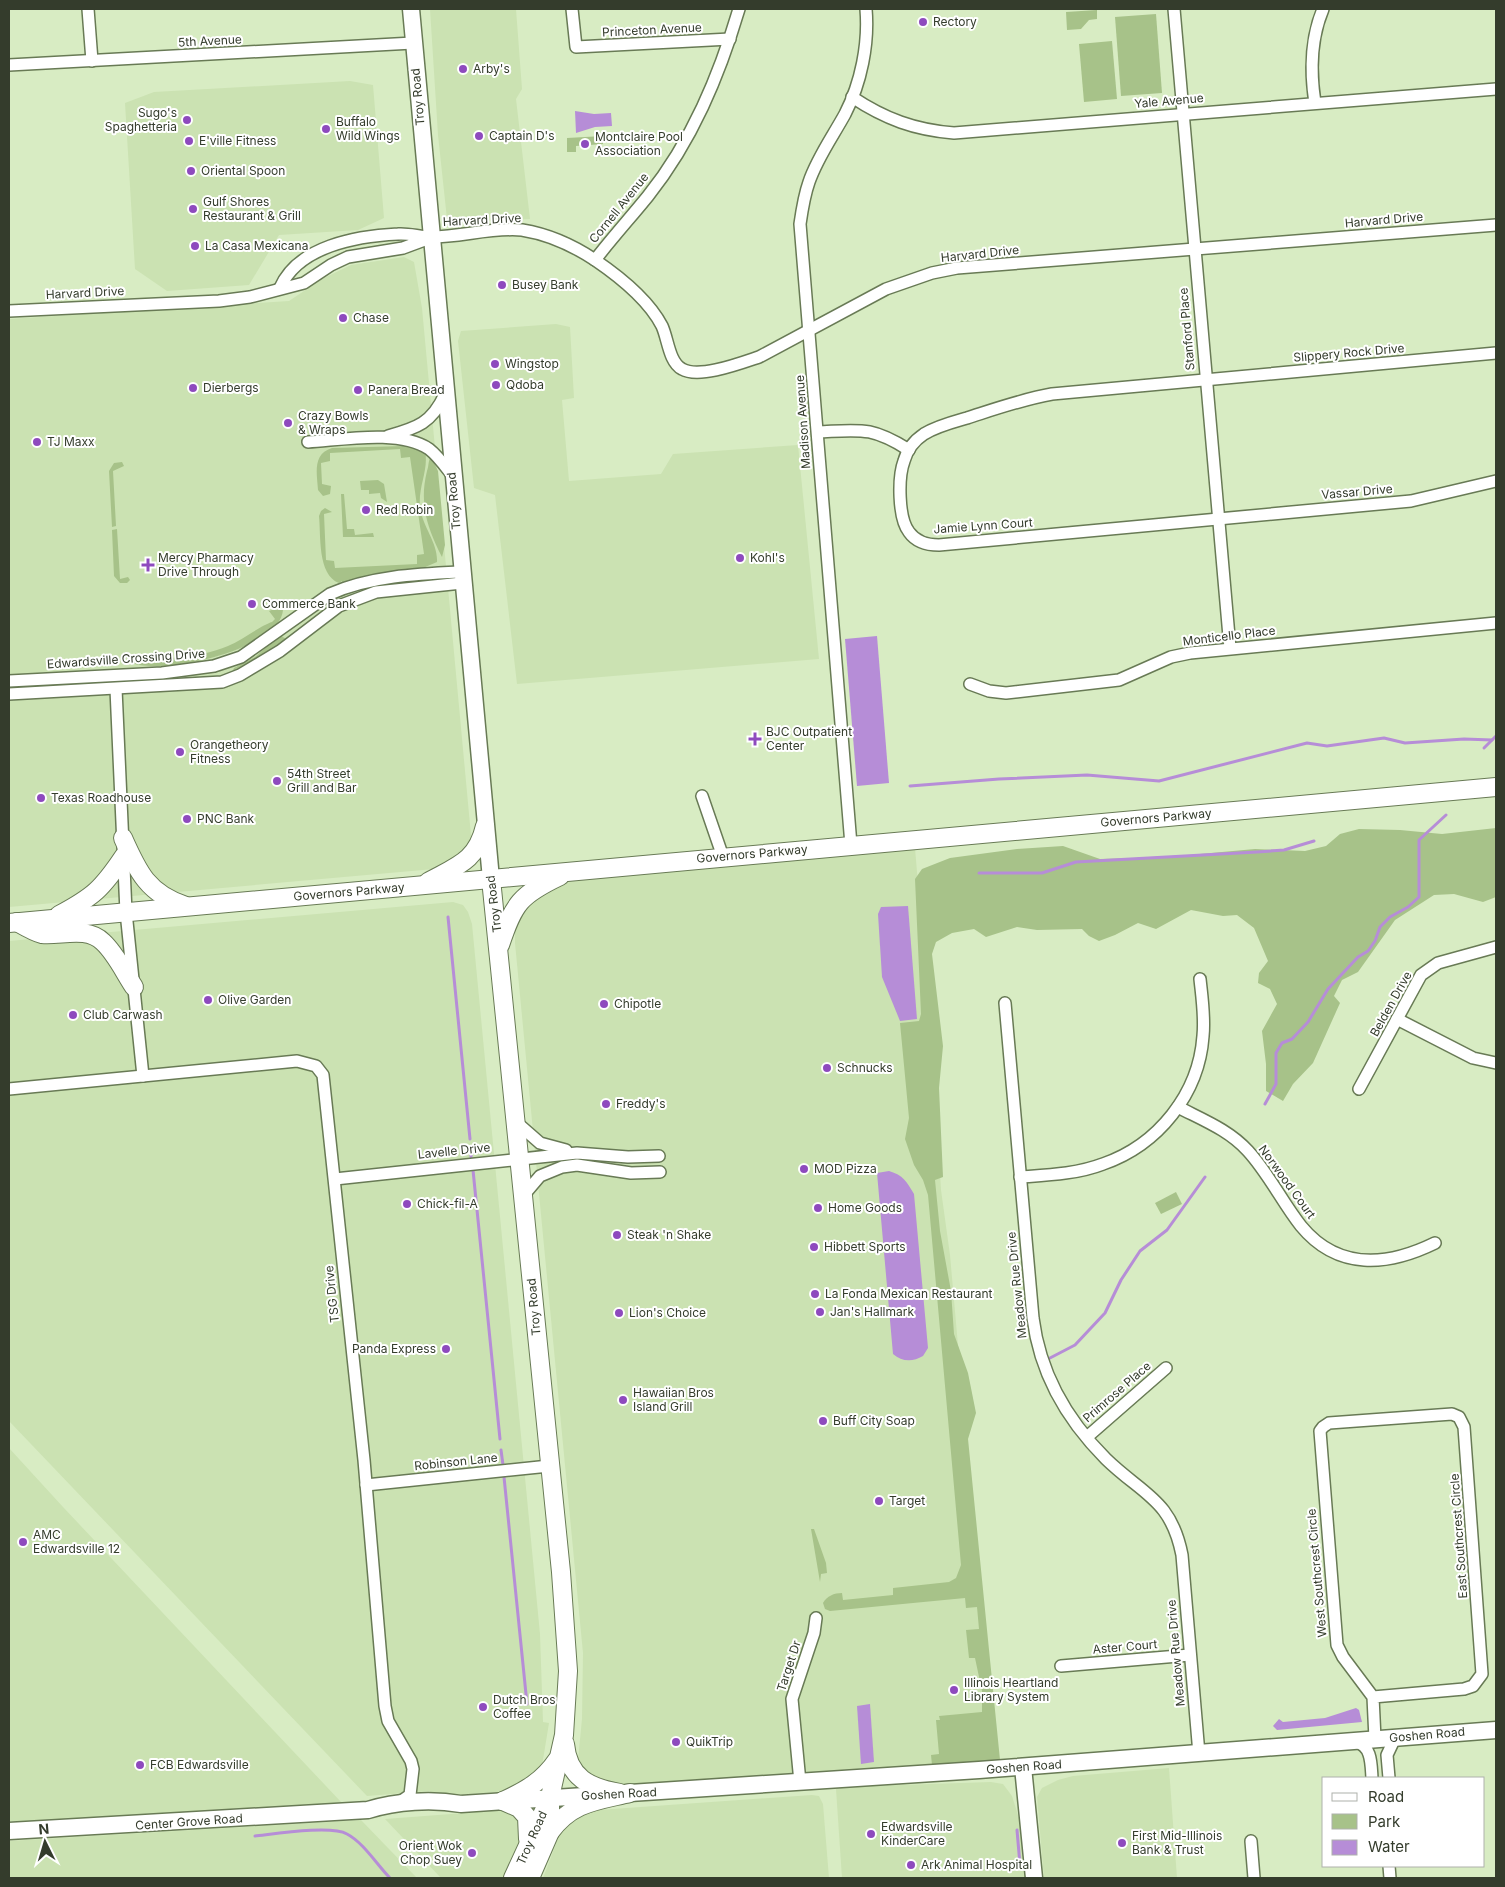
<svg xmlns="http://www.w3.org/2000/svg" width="1505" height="1887" font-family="Inter,sans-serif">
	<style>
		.built { fill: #cbe2b2 }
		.green { fill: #a7c289 }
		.water { fill: #b68dd7 }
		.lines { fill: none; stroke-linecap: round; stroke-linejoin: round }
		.stream { stroke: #b68dd7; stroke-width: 3 }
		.street-casing { stroke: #687a55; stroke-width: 14 }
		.secondary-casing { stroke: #687a55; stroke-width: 19 }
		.primary-casing { stroke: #687a55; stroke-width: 20 }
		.street { stroke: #fff; stroke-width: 11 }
		.secondary { stroke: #fff; stroke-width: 16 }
		.primary { stroke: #fff; stroke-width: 18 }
		.poi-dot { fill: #8e4abe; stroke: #fff; stroke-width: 2 }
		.labels { text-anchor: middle; stroke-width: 4; stroke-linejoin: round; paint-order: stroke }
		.poi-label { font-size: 12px; fill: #343c2c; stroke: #fff; text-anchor: start }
		.street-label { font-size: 12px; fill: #343c2c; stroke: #fff }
	</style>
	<rect width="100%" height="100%" fill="#d8ecc3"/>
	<g class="built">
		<path d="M430,9h86l6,80 -6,10 14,120 -79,4 -4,-4 -9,-84z"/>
		<path d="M350,81l23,4 11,133 -26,12 -79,5 -30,50 -82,6 -32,-22 -10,-166 29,-11z"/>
		<path d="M404,257l10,5 8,46 50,538 -28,21 -10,2 -425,38v-588l280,-18 33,-22 29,-14z"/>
		<path d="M556,324l14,3 4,71 -12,2 7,81 92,-7 12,-20 125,-9 21,214 -302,25 -22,-189 -21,-7 -16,-147 3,-10z"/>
		<path d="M915,848l19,226 7,116 9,65 45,508 -389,23 -21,-11 -7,-15 4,-41 1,-66 -68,-710v-21l8,-18 28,-17 20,-7z"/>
		<path d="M453,902l10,3 5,7 4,12 68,710 3,88 6,1 -8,49 -33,19 -76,6 -2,-6 -63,5 -358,-375v-480z"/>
		<path d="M9,1448l54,59 279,296 -307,19 -26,-1z"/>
		<path d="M1169,1768l8,110h-133l-7,-81 5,-9 16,-8 15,-4z"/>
		<path d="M991,1782l12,2 9,12 10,32 5,50h-185l-6,-89 3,-2z"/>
		<path d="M812,1795l7,1 4,8 6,74h-286l19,-50 22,-17z"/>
		<path d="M504,1810l15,8 5,13 -19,47h-64l-56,-59z"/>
		<path d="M361,1820l56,58h-408v-37z"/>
	</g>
	<g class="green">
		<path d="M1097,10v9l-8,1 -8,9 -14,1 -1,-18z"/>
		<path d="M1156,14l6,79 -41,3 -6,-79z"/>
		<path d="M1112,41l5,58 -33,3 -5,-58z"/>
		<path d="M603,136v8l-27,2v6h-9v-14z"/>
		<path d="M404,446h10l11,5c4,18 -7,36 -5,55 2,21 18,36 17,56l-21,9 -74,13v-3l-3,2c-22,-8 -18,-48 -20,-67l2,-5 4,-3 7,4 -8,2 2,46 8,1 1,7 82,-4v-9l7,-1 -14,-97 -9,1 -1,-9 -70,4v8l-9,2 1,21 9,2 -1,8 -7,2 -5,-6c-1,-16 -6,-36 14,-42z"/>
		<path d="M431,457l7,14 7,74 -3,12c-15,-29 -23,-54 -15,-86 2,-5 1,-11 4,-14z"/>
		<path d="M122,462l2,4 -11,5 3,55 -4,1 -3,-56 5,-8z"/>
		<path d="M378,480l6,4 3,18 -6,-4 -1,-5 -11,1v-4h-8l-1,-9z"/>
		<path d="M341,494h3l3,35h7l1,6 18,-2 1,4h-31z"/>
		<path d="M117,529l3,50 8,-2 2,3 -3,3h-7l-6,-7 -2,-46z"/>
		<path d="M277,608h6c1,41 -124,69 -154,54l-5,-10h4l1,8c33,-2 68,-1 99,-14 14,-6 34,-21 44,-24l3,-3 -6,-8z"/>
		<path d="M280,635l6,4 -6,6 -49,29 3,-6 21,-11z"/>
		<path d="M1496,828v69l-13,5 -29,-8 -20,1 -39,25 -37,52 -16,8 -8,16 6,7 -27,60 -20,21 -10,17 -17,-10v-27l-4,-33 15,-27 -7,-15 -12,-6 1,-10 9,-12 -14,-33 -17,-13 -14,1 -32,-6 -35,19 -18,-6 -23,12 -16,6 -10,-5 -7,-7 -45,1 -20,-3 -31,10 -12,-8 -22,4 -16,9 -4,12 11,92 -4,42 4,89 -8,3 5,51 11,60 3,43 14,39 8,40 -8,26 32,321 -68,5 -1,-10 8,-1 -3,-34h4l-1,-4 43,-4v-21l-7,-33h-6l-3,-28 13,-1 -2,-22 -11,1 -1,-10 -135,13 -5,-2 -2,-6c4,-7 11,-10 19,-10l1,7 50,-5v-7l56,-6 7,-4 5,-13 -33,-370 -5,-15 -9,-15 -9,-26 4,-21 -9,-95 19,-2 2,-7 -6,-135 7,-10 28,-11 67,-9 46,-3 37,13 67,-2 88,-8 50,2 21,-5 14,-12 19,-5 41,1 42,4z"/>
		<path d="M1176,1192l6,12 -21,10 -6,-11z"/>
		<path d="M811,1529h3l12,34 1,10 -6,1 -1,8z"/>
	</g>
	<g class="water">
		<path d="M575,111l19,3 17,-1 1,13 -17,1 -19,6z"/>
		<path d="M877,636l12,147 -32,3 -12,-147z"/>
		<path d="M908,906l9,113 -17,2 -18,-44 -4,-63 3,-7z"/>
		<path d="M889,1171c14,4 18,11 25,23l14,154 -5,8c-10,6 -21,6 -30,-2l-16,-181z"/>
		<path d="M870,1704l4,58 -13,2 -4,-58z"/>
		<path d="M1356,1708l3,2 3,12 -85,8 -4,-4 6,-7 4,3 42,-4z"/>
	</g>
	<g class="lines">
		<g class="stream">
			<path d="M1484,748l12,-12"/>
			<path d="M910,786l89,-7 88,-4 72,6 148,-38 20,3 57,-8 21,5 59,-4 28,1"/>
			<path d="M979,873h63l34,-11 181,-10 27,-2 30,-9"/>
			<path d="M448,917l22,222"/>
			<path d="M1265,1104l11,-20v-31l6,-10 10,-4 16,-17 20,-33 30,-32 10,-6 7,-10 5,-14 10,-10 18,-10 11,-10v-57l27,-25"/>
			<path d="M471,1150v7"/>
			<path d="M473,1170l27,269"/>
			<path d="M1050,1358l25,-13 30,-32 16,-33 19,-29 27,-21 38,-53"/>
			<path d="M501,1450l2,15"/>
			<path d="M504,1477l23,227"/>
			<path d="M1017,1830l3,35"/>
			<path d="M255,1836c19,-2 76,-11 92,-2 17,9 30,31 43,44"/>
		</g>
		<g class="street-casing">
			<g id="street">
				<path d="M88,9l4,52"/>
				<path d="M572,9l4,38 154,-8"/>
				<path d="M1174,9l56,639"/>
				<path d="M9,65l404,-22"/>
				<path d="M852,97c33,22 63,33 102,36l542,-44"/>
				<path d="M1315,103c-5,-32 -5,-63 8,-94"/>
				<path d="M595,260c17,-22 36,-43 53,-64 44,-55 71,-120 91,-187"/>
				<path d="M280,288c18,-42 77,-52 118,-54 11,-1 22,3 34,3 29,0 61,-10 90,-7 25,4 52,16 73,30 25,17 53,39 67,66 6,13 7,36 20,43 17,10 59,-6 77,-12l127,-68 46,-16 25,-5 539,-43"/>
				<path d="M9,311l210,-10 31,-4 54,-14 27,-18 17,-8 55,-9 27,-10"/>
				<path d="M1496,353l-444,41c-29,5 -57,15 -85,24 -14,4 -30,8 -43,16 -9,6 -17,16 -20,27 -6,16 -6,57 5,71 7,10 18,13 30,13l472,-44 85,-20"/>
				<path d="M818,432c42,-2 53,-6 91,18"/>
				<path d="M388,436c29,-8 44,-13 57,-42"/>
				<path d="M308,442c34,-2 91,-13 121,7 9,7 16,17 23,26"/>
				<path d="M9,681l153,-8 52,-7 27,-9 89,-63c40,-18 88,-20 131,-22"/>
				<path d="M970,684l19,7 17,2 113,-13 52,-23 19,-4 306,-30"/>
				<path d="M116,689l10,223 17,164"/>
				<path d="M9,694l213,-12 18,-7 40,-24 59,-45 37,-14 86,-9"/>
				<path d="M702,796l21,61"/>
				<path d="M851,845l-51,-621c2,-14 4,-28 9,-42 8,-24 24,-46 36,-68 16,-31 24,-70 21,-105"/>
				<path d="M1005,1003l28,315c7,56 34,102 73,141 37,36 65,40 76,96l17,199"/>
				<path d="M1397,1019l76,39 23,5"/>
				<path d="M9,1089l288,-28 19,5 7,9 41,385 21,246 3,15 23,40 2,8 -3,26 -10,7"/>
				<path d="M1359,1089l62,-114 17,-12 58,-16"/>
				<path d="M1178,1107c25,13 51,23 70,44 21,23 34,51 53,75 37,45 87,40 134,17"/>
				<path d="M516,1122l24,21 26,7"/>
				<path d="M1020,1177c28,-2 57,-3 83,-13 55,-19 96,-70 100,-128 2,-19 -1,-38 -3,-57"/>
				<path d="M335,1179l242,-26 51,4 31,-1"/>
				<path d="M523,1196l17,-20 22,-9 15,-2 54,8 29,-1"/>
				<path d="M1087,1437l79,-69"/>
				<path d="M366,1485l183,-19"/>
				<path d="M1061,1666l129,-11"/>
				<path d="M1373,1697l91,-8 9,-3 9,-12 -18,-247 -5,-10 -7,-3 -123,9 -6,4 -3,4 17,214 6,12 30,40 2,42"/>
				<path d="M1356,1742c16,4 15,22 16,36"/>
				<path d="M1389,1778l-2,-23 8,-17"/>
				<path d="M800,1782l-8,-83 22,-66 2,-15"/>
				<path d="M1251,1841l3,37"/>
				<path d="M1389,1866l1,12"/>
			</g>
		</g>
		<g class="secondary-casing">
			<g id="secondary">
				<path d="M411,9l80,870"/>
				<path d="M1023,1767l11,111"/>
				<path d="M9,1831l359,-21c29,-9 64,-11 93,-6l518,-34 517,-40"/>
			</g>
		</g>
		<g class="primary-casing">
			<g id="primary">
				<path d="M123,838c15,34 25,56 63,68"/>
				<path d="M491,879l70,693 7,99 -4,64 -14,62v35l-20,46"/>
				<path d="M428,882c29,-16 49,-21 57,-56"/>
				<path d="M59,915c34,-18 43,-26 65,-59"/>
				<path d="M17,922c7,4 17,10 25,12 19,2 45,-8 61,8 13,12 21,30 31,45"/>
				<path d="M9,923l1487,-136"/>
				<path d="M500,945c14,-42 20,-50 60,-69"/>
				<path d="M565,1744c3,34 25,44 55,49"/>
				<path d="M503,1801c22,-10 40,-20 54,-41"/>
				<path d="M503,1801l16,7 8,9 1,22"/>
				<path d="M550,1832c22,-30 46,-31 80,-39"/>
				<path d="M513,1878l35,-76"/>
			</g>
		</g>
		<use href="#street" class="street"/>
		<use href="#secondary" class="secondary"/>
		<use href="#primary" class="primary"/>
	</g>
	<g class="poi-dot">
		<circle cx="923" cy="22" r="5"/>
		<circle cx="463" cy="69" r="5"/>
		<circle cx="187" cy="120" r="5"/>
		<circle cx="326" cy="129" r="5"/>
		<circle cx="479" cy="136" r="5"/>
		<circle cx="189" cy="141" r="5"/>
		<circle cx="585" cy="144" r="5"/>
		<circle cx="191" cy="171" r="5"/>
		<circle cx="193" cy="209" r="5"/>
		<circle cx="195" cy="246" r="5"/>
		<circle cx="502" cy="285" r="5"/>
		<circle cx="343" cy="318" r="5"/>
		<circle cx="495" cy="364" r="5"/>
		<circle cx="496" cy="385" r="5"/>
		<circle cx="193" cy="388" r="5"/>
		<circle cx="358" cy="390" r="5"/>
		<circle cx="288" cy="423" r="5"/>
		<circle cx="37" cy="442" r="5"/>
		<circle cx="366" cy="510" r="5"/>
		<circle cx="740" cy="558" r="5"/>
		<path d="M145.5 557.5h5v5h5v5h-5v5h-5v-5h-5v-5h5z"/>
		<circle cx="252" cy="604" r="5"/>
		<path d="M752.5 731.5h5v5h5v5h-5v5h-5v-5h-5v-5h5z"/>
		<circle cx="180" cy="752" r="5"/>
		<circle cx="277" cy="781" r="5"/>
		<circle cx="41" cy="798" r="5"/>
		<circle cx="187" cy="819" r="5"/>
		<circle cx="208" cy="1000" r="5"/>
		<circle cx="604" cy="1004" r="5"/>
		<circle cx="73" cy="1015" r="5"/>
		<circle cx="827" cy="1068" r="5"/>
		<circle cx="606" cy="1104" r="5"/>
		<circle cx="804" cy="1169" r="5"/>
		<circle cx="407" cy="1204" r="5"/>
		<circle cx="818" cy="1208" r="5"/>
		<circle cx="617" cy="1235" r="5"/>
		<circle cx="814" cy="1247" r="5"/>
		<circle cx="815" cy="1294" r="5"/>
		<circle cx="820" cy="1312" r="5"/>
		<circle cx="619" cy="1313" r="5"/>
		<circle cx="446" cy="1349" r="5"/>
		<circle cx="623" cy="1400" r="5"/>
		<circle cx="823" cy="1421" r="5"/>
		<circle cx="879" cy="1501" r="5"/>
		<circle cx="23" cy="1542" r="5"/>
		<circle cx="954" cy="1690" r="5"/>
		<circle cx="483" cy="1707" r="5"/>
		<circle cx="676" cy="1742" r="5"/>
		<circle cx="140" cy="1765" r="5"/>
		<circle cx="871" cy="1834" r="5"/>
		<circle cx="1122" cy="1843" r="5"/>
		<circle cx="472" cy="1853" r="5"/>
		<circle cx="911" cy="1865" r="5"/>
	</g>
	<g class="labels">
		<g class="poi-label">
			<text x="933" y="26">Rectory</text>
			<text x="473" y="73">Arby's</text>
			<text x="177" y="117" text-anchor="end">Sugo's<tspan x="177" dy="14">Spaghetteria</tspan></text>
			<text x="336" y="126">Buffalo<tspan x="336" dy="14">Wild Wings</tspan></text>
			<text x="489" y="140">Captain D's</text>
			<text x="595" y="141">Montclaire Pool<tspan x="595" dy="14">Association</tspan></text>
			<text x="199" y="145">E'ville Fitness</text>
			<text x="201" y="175">Oriental Spoon</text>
			<text x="203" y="206">Gulf Shores<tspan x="203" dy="14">Restaurant &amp; Grill</tspan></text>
			<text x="205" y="250">La Casa Mexicana</text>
			<text x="512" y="289">Busey Bank</text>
			<text x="353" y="322">Chase</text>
			<text x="505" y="368">Wingstop</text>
			<text x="506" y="389">Qdoba</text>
			<text x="203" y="392">Dierbergs</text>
			<text x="368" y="394">Panera Bread</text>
			<text x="298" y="420">Crazy Bowls<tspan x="298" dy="14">&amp; Wraps</tspan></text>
			<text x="47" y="446">TJ Maxx</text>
			<text x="376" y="514">Red Robin</text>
			<text x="158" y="562">Mercy Pharmacy<tspan x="158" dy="14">Drive Through</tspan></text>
			<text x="750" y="562">Kohl's</text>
			<text x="262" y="608">Commerce Bank</text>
			<text x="766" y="736">BJC Outpatient<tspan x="766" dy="14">Center</tspan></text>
			<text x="190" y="749">Orangetheory<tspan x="190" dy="14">Fitness</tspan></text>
			<text x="287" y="778">54th Street<tspan x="287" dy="14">Grill and Bar</tspan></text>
			<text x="51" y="802">Texas Roadhouse</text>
			<text x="197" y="823">PNC Bank</text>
			<text x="218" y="1004">Olive Garden</text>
			<text x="614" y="1008">Chipotle</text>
			<text x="83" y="1019">Club Carwash</text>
			<text x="837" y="1072">Schnucks</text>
			<text x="616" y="1108">Freddy's</text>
			<text x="814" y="1173">MOD Pizza</text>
			<text x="417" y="1208">Chick-fil-A</text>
			<text x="828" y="1212">Home Goods</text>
			<text x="627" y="1239">Steak 'n Shake</text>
			<text x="824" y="1251">Hibbett Sports</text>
			<text x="825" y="1298">La Fonda Mexican Restaurant</text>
			<text x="830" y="1316">Jan's Hallmark</text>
			<text x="629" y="1317">Lion's Choice</text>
			<text x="436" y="1353" text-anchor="end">Panda Express</text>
			<text x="633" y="1397">Hawaiian Bros<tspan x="633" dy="14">Island Grill</tspan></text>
			<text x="833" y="1425">Buff City Soap</text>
			<text x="889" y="1505">Target</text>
			<text x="33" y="1539">AMC<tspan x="33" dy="14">Edwardsville 12</tspan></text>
			<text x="964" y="1687">Illinois Heartland<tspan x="964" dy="14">Library System</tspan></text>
			<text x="493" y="1704">Dutch Bros<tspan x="493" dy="14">Coffee</tspan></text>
			<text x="686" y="1746">QuikTrip</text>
			<text x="150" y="1769">FCB Edwardsville</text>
			<text x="881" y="1831">Edwardsville<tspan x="881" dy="14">KinderCare</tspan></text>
			<text x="1132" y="1840">First Mid-Illinois<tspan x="1132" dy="14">Bank &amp; Trust</tspan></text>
			<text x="462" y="1850" text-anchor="end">Orient Wok<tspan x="462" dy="14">Chop Suey</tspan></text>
			<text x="921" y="1869">Ark Animal Hospital</text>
		</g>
		<g class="street-label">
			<text transform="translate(652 30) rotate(-3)" y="4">Princeton Avenue</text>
			<text transform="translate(210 41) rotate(-3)" y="4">5th Avenue</text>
			<text transform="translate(418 97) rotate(-95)" y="4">Troy Road</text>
			<text transform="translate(1169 101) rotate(-5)" y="4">Yale Avenue</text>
			<text transform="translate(619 208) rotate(-51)" y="4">Cornell Avenue</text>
			<text transform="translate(482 220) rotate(-3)" y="4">Harvard Drive</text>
			<text transform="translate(1384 220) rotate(-5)" y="4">Harvard Drive</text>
			<text transform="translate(980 254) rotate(-6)" y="4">Harvard Drive</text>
			<text transform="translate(85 293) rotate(-3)" y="4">Harvard Drive</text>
			<text transform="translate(1187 329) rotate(-95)" y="4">Stanford Place</text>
			<text transform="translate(1349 353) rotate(-5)" y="4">Slippery Rock Drive</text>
			<text transform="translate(803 422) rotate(-94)" y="4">Madison Avenue</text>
			<text transform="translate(1357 492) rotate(-5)" y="4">Vassar Drive</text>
			<text transform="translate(454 501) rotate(-95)" y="4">Troy Road</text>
			<text transform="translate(983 526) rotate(-4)" y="4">Jamie Lynn Court</text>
			<text transform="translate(1229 636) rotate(-7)" y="4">Monticello Place</text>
			<text transform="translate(126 659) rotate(-4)" y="4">Edwardsville Crossing Drive</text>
			<text transform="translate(1156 818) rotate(-5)" y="4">Governors Parkway</text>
			<text transform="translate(752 854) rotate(-5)" y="4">Governors Parkway</text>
			<text transform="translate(349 892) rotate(-5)" y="4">Governors Parkway</text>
			<text transform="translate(494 904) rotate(-97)" y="4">Troy Road</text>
			<text transform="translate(1391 1004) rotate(-61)" y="4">Belden Drive</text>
			<text transform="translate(454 1151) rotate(-6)" y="4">Lavelle Drive</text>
			<text transform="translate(1287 1182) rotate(54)" y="4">Norwood Court</text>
			<text transform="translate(1017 1285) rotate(-96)" y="4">Meadow Rue Drive</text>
			<text transform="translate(332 1294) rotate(-96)" y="4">TSG Drive</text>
			<text transform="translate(534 1307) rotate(-95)" y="4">Troy Road</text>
			<text transform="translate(1117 1392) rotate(-41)" y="4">Primrose Place</text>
			<text transform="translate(456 1462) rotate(-6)" y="4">Robinson Lane</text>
			<text transform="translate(1459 1536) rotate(-94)" y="4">East Southcrest Circle</text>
			<text transform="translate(1317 1573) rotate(-95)" y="4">West Southcrest Circle</text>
			<text transform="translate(1125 1647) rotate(-5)" y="4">Aster Court</text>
			<text transform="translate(1176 1653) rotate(-95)" y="4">Meadow Rue Drive</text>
			<text transform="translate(789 1666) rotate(-72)" y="4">Target Dr</text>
			<text transform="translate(1427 1735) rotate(-5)" y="4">Goshen Road</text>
			<text transform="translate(1024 1767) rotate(-4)" y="4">Goshen Road</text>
			<text transform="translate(619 1794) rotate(-3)" y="4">Goshen Road</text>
			<text transform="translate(189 1822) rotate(-4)" y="4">Center Grove Road</text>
			<text transform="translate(532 1838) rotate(-66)" y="4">Troy Road</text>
		</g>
	</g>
	<rect width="1505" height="1887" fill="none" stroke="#343c2c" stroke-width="20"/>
	<rect x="1322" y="1777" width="162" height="90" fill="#ffffff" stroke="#aeb1ab"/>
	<rect x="1332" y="1793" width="25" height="8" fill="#ffffff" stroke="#aeb1ab"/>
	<text x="1368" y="1802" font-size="15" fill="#343c2c">Road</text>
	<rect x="1332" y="1814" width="25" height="15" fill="#a7c289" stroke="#aeb1ab"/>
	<text x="1368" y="1827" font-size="15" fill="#343c2c">Park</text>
	<rect x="1332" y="1840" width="25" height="15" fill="#b68dd7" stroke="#aeb1ab"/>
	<text x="1368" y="1852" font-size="15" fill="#343c2c">Water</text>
	<g transform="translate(45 1842) rotate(355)" stroke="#ffffff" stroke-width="4" paint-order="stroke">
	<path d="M0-4L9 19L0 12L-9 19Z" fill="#343c2c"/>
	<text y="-8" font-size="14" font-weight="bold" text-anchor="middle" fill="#343c2c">N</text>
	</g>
</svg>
